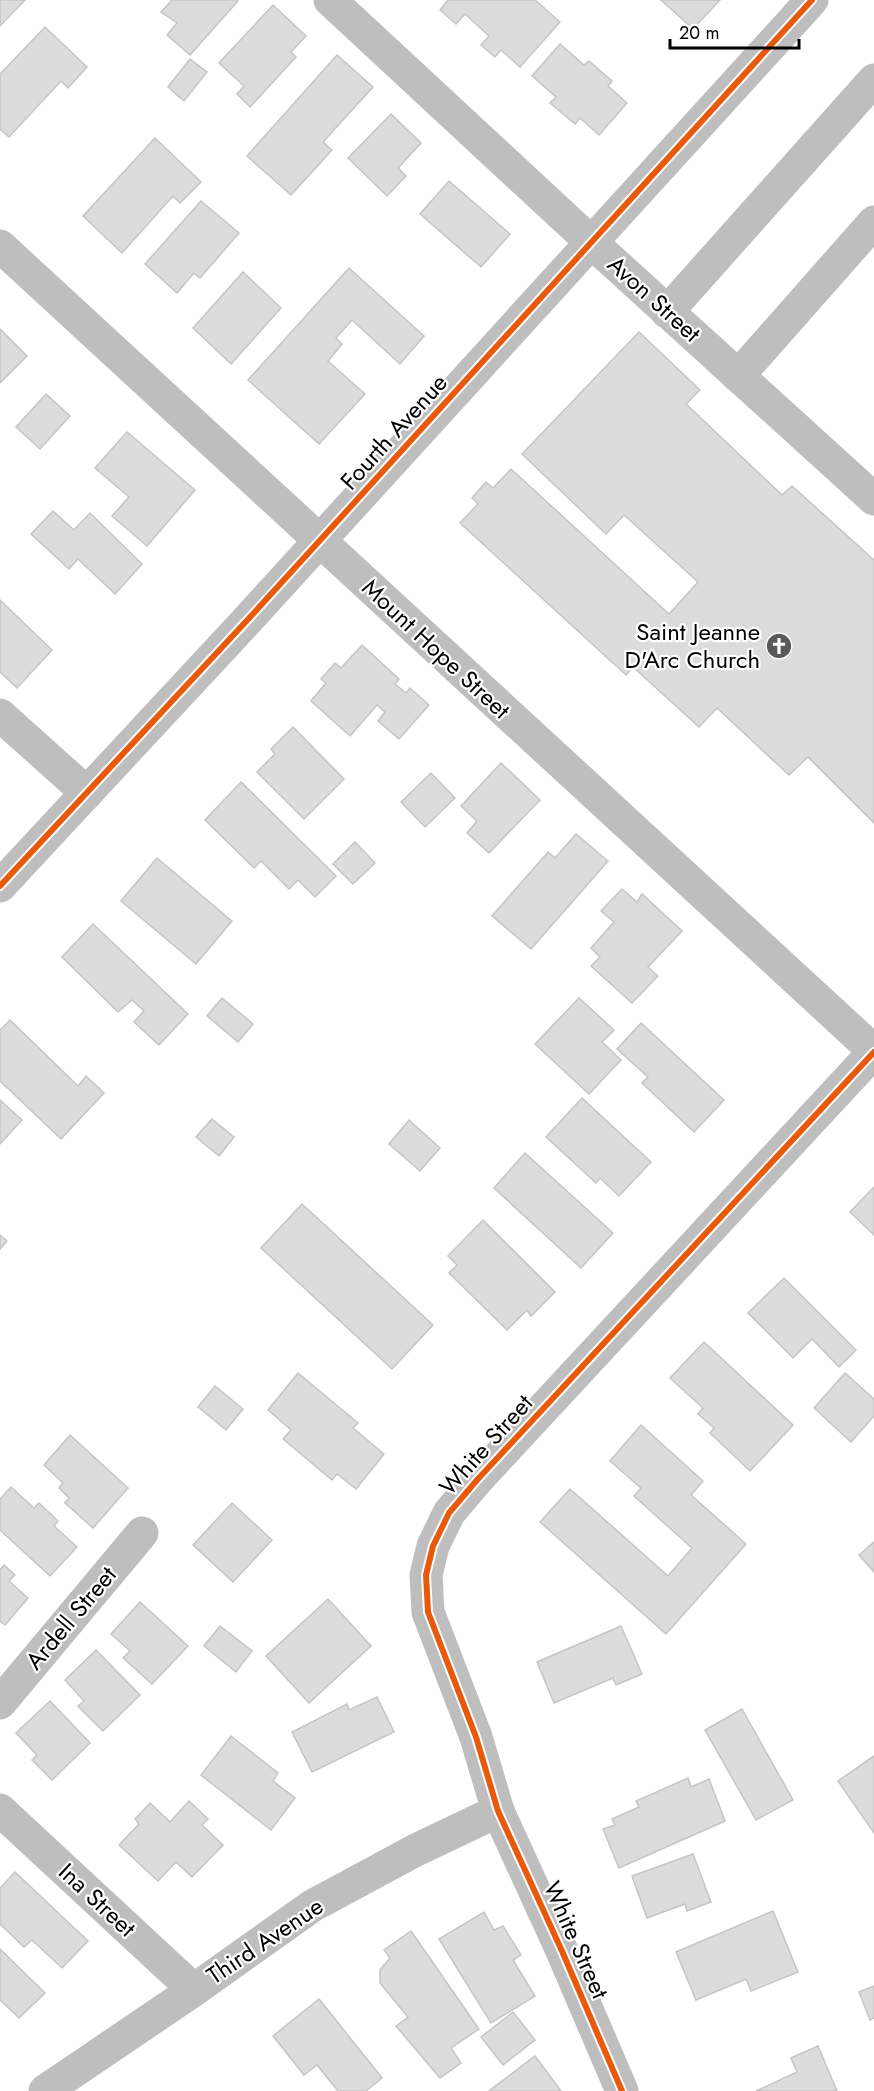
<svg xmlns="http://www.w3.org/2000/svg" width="874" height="2091" font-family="Jost,sans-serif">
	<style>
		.building { fill: #dcdcdc; stroke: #c5c5c5; stroke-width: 1.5 }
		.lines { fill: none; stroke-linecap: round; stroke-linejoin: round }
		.minor { stroke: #bebebe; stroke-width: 33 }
		.cycleway-casing { stroke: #fff; stroke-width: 10 }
		.cycleway { stroke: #e8590c; stroke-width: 6 }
		.labels { text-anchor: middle; stroke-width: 4.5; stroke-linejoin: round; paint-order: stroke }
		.street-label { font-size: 24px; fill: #000; stroke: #fff }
		.poi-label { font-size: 24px; fill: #000; stroke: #fff; text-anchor: end }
	</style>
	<rect width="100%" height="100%" fill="#fff"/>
	<g class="building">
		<path d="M0,0h25l-25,26z"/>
		<path d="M172,0h65l1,1 -48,54 -23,-20 10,-12 -16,-11z"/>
		<path d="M448,0h87l25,22 -40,45 -19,-17 -6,7 -14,-12 8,-9 -24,-22 -9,10 -16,-14z"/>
		<path d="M661,0h59l-27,29z"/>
		<path d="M273,5l33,31 -15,16 5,5 -46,50 -13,-13 7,-8 -25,-23z"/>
		<path d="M45,27l42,40 -19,21 -7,-7 -52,56 -9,-8v-55z"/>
		<path d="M560,44l24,21 5,-4 23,20 -4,5 19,17 -28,32 -19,-17 -5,6 -25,-21 6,-6 -24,-21z"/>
		<path d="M337,55l36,32 -50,55 9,8 -41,45 -44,-39z"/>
		<path d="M190,59l17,13 -23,29 -16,-14z"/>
		<path d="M391,114l30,29 -23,25 8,8 -19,20 -39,-38z"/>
		<path d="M155,138l46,44 -21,21 -7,-7 -51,57 -39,-37z"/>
		<path d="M449,181l61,53 -29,33 -61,-53z"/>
		<path d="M201,201l38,32 -39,45 -6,-5 -17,20 -32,-29z"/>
		<path d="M349,268l75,68 -24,28 -48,-44 -16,18 6,6 -14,17 37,33 -46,50 -71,-64z"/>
		<path d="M243,272l38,36 -50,56 -38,-36z"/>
		<path d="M0,329l27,27 -27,27z"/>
		<path d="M639,332l61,58 -14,14 96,91 10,-9 82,74v263l-66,-66 -19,18 -72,-67 -18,19 -66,-60 -7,8 -166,-152 18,-19 -6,-6 14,-16 7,6 18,-19 158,145 29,-32 -74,-67 -18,19 -84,-80z"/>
		<path d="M46,394l24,22 -30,33 -24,-22z"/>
		<path d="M127,432l68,58 -48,56 -35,-30 17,-19 -34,-29z"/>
		<path d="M53,511l21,19 16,-17 52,51 -27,30 -37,-35 -9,10 -38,-35z"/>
		<path d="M0,600l52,50 -35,38 -17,-16z"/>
		<path d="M362,645l37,34 -4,5 11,9 4,-5 19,17 -30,34 -21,-18 7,-9 -8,-7 -27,31 -39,-35 15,-18 -5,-4 14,-16 6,5z"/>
		<path d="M293,727l51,52 -40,40 -47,-47 18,-18 -4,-5z"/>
		<path d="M501,763l39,37 -51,53 -22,-20 10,-12 -16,-15z"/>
		<path d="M431,773l24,25 -30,29 -24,-25z"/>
		<path d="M241,782l95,94 -21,21 -17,-17 -9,9 -28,-28 -7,7 -49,-48z"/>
		<path d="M576,834l32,27 -77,88 -39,-33 56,-64 7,6z"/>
		<path d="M355,842l20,21 -22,21 -20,-20z"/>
		<path d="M157,858l75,63 -36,43 -75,-63z"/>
		<path d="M622,889l15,13 5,-8 40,37 -34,36 10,9 -26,27 -41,-37 9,-9 -9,-9 23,-26 -13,-11z"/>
		<path d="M93,924l95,90 -29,31 -25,-23 10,-11 -12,-11 -14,12 -56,-55z"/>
		<path d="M222,998l31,26 -15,18 -31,-26z"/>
		<path d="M579,998l35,32 -12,12 19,18 -32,34 -54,-50z"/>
		<path d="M10,1020l68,66 8,-10 18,17 -43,46 -61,-58v-51z"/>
		<path d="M641,1023l83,77 -30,32 -52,-49 6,-6 -31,-28z"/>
		<path d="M582,1098l69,64 -32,34 -19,-18 -4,5 -50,-46z"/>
		<path d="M0,1100l22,20 -22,24z"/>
		<path d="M212,1119l22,18 -15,19 -23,-19z"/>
		<path d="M409,1120l31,28 -20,23 -31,-27z"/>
		<path d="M525,1153l88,80 -32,35 -87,-80z"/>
		<path d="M874,1187v48l-24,-23z"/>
		<path d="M302,1204l131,121 -41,44 -131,-121z"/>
		<path d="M483,1220l72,72 -24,24 -4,-6 -20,20 -58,-57 8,-8 -9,-9z"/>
		<path d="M0,1235l7,6 -7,8z"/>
		<path d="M784,1278l72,72 -17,17 -27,-28 -19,19 -45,-45z"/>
		<path d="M704,1342l89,83 -43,46 -40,-38 4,-5 -16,-14 5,-6 -33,-30z"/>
		<path d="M298,1373l60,50 -5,5 31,26 -28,35 -19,-15 -5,6 -49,-41 8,-9 -23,-20z"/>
		<path d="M845,1373l29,26v17l-23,26 -37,-34z"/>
		<path d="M215,1386l28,23 -17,21 -28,-23z"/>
		<path d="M641,1425l62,56 -12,14 55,49 -80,90 -126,-112 30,-33 98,87 24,-28 -58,-52 7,-8 -31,-27z"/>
		<path d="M70,1435l58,53 -35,40 -28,-25 4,-5 -10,-10 4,-5 -19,-18z"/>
		<path d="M11,1487l23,21 5,-5 19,18 -4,5 23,21 -27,29 -50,-46v-31z"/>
		<path d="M232,1503l40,37 -39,42 -40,-37z"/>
		<path d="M874,1542v30l-15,-17z"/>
		<path d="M4,1565l11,10 -6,6 19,17 -23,27 -5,-4v-51z"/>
		<path d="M328,1599l43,47 -62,57 -43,-47z"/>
		<path d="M140,1602l48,44 -36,38 -29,-26 7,-7 -19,-17z"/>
		<path d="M220,1626l32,25 -16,21 -32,-26z"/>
		<path d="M621,1626l21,48 -26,11 -3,-7 -59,25 -17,-41z"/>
		<path d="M96,1650l44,45 -37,36 -25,-25 6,-5 -19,-21z"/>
		<path d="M377,1697l17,35 -82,40 -20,-40 55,-28 2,6z"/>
		<path d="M50,1701l40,42 -38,37 -20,-20 5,-5 -21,-22z"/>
		<path d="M742,1709l51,91 -37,20 -51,-90z"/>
		<path d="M231,1736l47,37 -5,8 22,17 -24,32 -70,-55z"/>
		<path d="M874,1756v77l-36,-52z"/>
		<path d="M688,1778l3,9 18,-8 16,42 -106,47 -16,-39 12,-4 -3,-6 27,-12 -3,-6z"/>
		<path d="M189,1801l19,18 -6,6 21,20 -31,32 -16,-15 -18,19 -39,-36 20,-21 -4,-5 15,-16 20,19z"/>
		<path d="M693,1854l18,48 -24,9 -2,-7 -38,14 -15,-42z"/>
		<path d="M15,1872l73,69 -26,27 -30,-28 -8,7 -24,-23v-36z"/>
		<path d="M773,1911l25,61 -47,19 -5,-12 -50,21 -20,-48z"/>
		<path d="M484,1912l10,18 9,-4 18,29 -8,5 22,36 -44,27 -52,-84z"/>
		<path d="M411,1931l68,98 -28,19 10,15 -21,15 -44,-52 12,-9 -28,-34v-13l10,-12 -6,-8z"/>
		<path d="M0,1949l45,44 -26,25 -19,-18z"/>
		<path d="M874,1986v32l-4,2 -11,-28z"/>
		<path d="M319,1999l63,79 -16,13h-28l-21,-26 -13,10 -31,-39z"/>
		<path d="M513,2012l22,28 -32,25 -22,-28z"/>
		<path d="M818,2046l19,45h-81l41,-19 -6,-14z"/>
		<path d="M535,2056l26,35h-72z"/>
	</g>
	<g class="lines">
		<g class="minor">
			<path d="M330,0l261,242 283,257"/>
			<path d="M0,246l874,805"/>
			<path d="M667,312l207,-232"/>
			<path d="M738,376l136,-154"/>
			<path d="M0,715l87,78"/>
			<path d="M0,886l252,-271 560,-615"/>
			<path d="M0,1703l142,-170"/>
			<path d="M0,1810l194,180"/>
			<path d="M45,2091l149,-101 118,-84 104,-56 82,-39"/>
			<path d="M622,2091l-60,-140 -64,-140 -22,-74 -48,-125 -2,-37 7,-29 16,-33 28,-33 397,-428"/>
		</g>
		<g class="cycleway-casing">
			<g id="cycleway">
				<path d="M0,886l252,-271 560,-615"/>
				<path d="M622,2091l-60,-140 -64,-140 -22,-74 -48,-125 -2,-37 7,-29 16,-33 28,-33 397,-428"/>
			</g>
		</g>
		<use href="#cycleway" class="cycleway"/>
	</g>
	<defs>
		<g id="church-disc" transform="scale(1.35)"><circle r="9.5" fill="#595959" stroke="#fff"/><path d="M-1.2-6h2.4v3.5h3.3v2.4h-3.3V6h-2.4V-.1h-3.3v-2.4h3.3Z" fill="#fff"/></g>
	</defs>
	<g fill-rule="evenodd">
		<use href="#church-disc" x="779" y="646"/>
	</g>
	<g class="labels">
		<g class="street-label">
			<text transform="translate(654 299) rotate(42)" y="8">Avon Street</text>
			<text transform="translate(394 432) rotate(-48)" y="8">Fourth Avenue</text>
			<text transform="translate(436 649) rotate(43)" y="8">Mount Hope Street</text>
			<text transform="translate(486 1445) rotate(-48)" y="8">White Street</text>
			<text transform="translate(71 1618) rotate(-50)" y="8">Ardell Street</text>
			<text transform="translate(97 1900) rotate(43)" y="8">Ina Street</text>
			<text transform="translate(576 1940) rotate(66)" y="8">White Street</text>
			<text transform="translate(265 1941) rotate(-34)" y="8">Third Avenue</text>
		</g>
		<g class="poi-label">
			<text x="760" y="640">Saint Jeanne<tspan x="760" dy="28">D'Arc Church</tspan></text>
		</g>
	</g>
	<path d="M670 39v9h129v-9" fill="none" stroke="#000000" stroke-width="3"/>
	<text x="679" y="39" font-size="18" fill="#000000" stroke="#ffffff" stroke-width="4.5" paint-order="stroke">20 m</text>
</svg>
